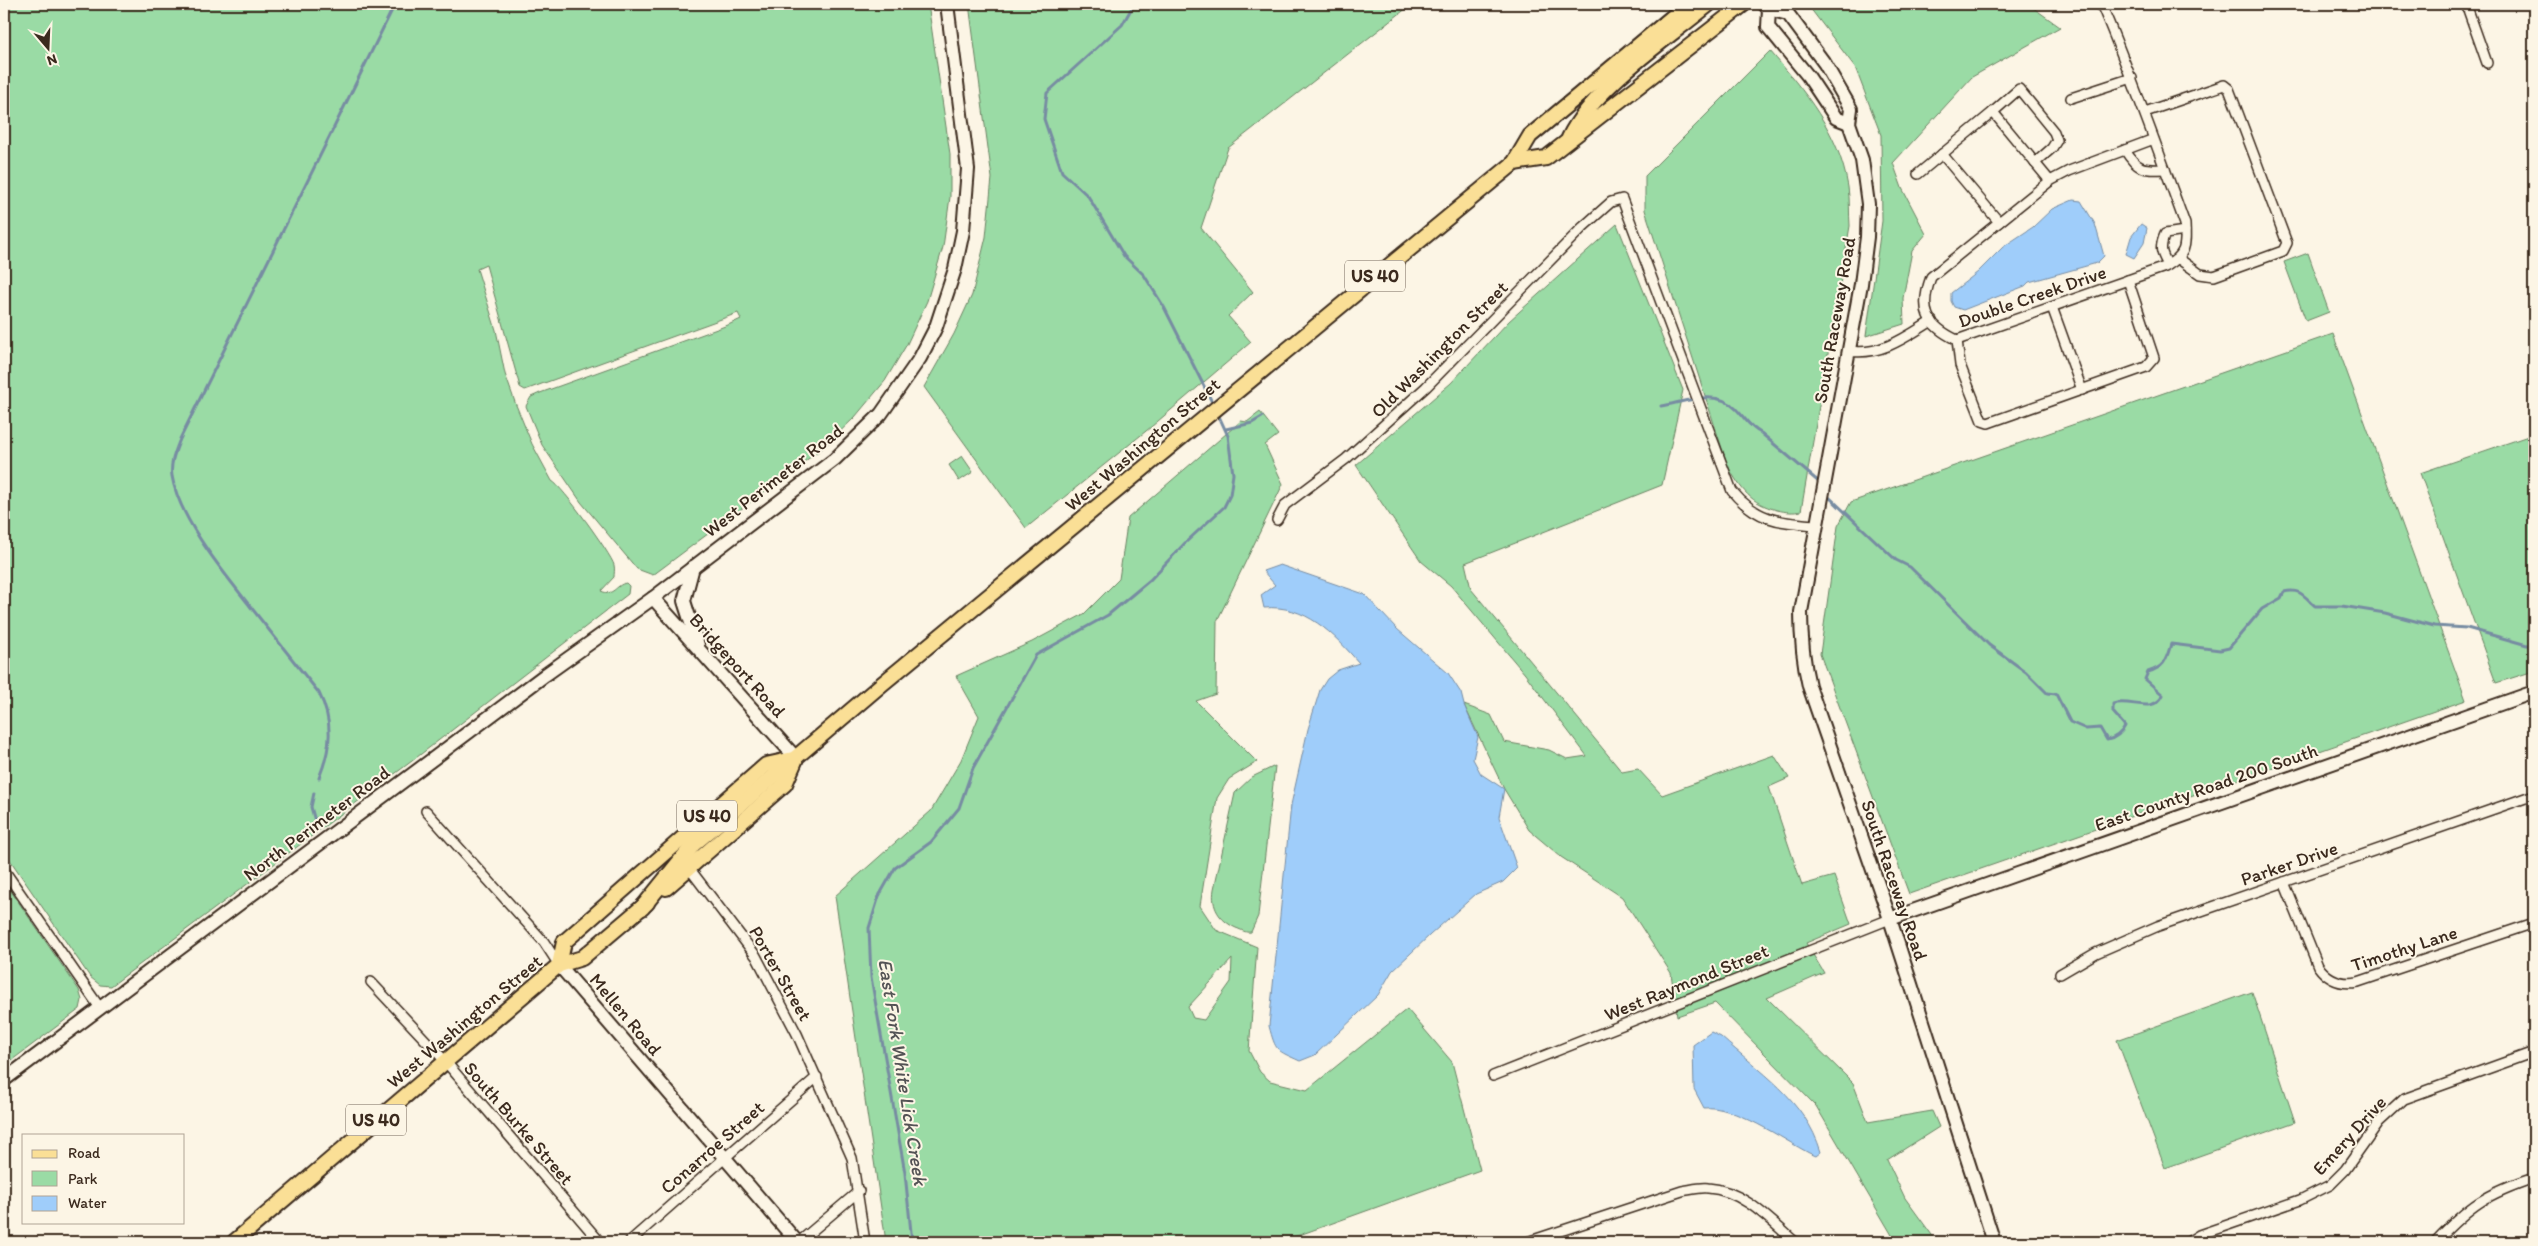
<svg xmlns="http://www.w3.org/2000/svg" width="2538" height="1246" font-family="Itim,sans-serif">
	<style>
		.green { fill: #9adba5; stroke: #6a8262; fill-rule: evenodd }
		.water { fill: #9fcdfa; stroke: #778ca2 }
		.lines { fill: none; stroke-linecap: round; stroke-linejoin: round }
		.stream { stroke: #778ca2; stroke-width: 3 }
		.street-casing { stroke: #3b2a1e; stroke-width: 12 }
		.secondary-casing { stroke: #3b2a1e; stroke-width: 16 }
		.primary-casing { stroke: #3b2a1e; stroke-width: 18 }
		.street { stroke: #fcf5e5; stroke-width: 9 }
		.secondary { stroke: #fcf5e5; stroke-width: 12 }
		.primary { stroke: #fadf96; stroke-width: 14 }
		.labels { text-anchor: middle; stroke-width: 4; stroke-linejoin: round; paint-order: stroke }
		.shield { fill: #fcf5e5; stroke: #75675a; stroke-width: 1 }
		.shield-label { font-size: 18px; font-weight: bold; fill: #3b2a1e }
		.street-label { font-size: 19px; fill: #3b2a1e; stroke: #fcf5e5 }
		.water-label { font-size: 20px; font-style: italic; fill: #545355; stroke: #fcf5e5 }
	</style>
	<rect width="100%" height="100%" fill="#fcf5e5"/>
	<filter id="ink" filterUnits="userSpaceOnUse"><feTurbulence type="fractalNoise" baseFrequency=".02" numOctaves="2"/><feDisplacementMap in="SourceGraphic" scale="10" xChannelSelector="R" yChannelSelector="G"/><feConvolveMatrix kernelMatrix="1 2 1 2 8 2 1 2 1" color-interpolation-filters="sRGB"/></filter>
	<g filter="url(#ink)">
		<g class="green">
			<path d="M4,4h924l22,150v43l-7,50 -16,54 -20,43 -22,37 -30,36 -31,30 -171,128 -16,-6 -56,-67 -39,-57 -16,-39 5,-9 9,-4 188,-68 13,-6 -3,-6 -213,77 -5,-3 -34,-122 -9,4 19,61 9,44 11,31 16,39 20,37c10,5 59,73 62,84 1,4 0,9 0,12l-13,14c13,6 14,-6 25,-8l3,3 -1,8 -216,167 -301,225 -11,-1 -10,-8 -86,-126z"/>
			<path d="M969,4h443l-184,144 -27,80 52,64 -25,24 23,26 -100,85 -125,101 -102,-141 30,-53 18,-39 14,-58 6,-59z"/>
			<path d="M1815,4h213l32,23 -88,50 -79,86 9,25 24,46 -14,17 -9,47 1,26 -38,12 16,-115 -1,-86 -26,-68 -45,-59z"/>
			<path d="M1770,51c35,41 69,81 78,136 2,13 1,26 2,39l-49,285c-8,2 -15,1 -24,-1 -27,-7 -35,-20 -49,-43l-83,-257v-34z"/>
			<path d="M1617,224l66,166 -21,95 -197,78 6,26 151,183 16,-3 24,26 112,-40 15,23 -20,9 33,98 32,-9 17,48 -45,19 18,30 -57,25 86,85 15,39 64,-11 7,16 -52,33 18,38 32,44h-41l-80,-136 -101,-103 -38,13 -6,-43 -49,-76 -61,-40 -32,-27 -25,-41 -40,-84 27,10 13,27 45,8 18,9 20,-3 -62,-82 -74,-88 -30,-25 -65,-96 95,-82 58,-62z"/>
			<path d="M2308,253l21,59 -23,9 -22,-59z"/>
			<path d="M2333,334l133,366 -557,194 -89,-240 18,-128 13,-24z"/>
			<path d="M1260,412l18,23 -13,10 18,39 -66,137 -1,73 -20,7 61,61 -28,17 -12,19 -17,108 16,24 41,17 -8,104 11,21 10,9 37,9 100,-81 45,53 28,108 -200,72h-394l-51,-346 96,-85 30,-51 18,-44 -23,-40 76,-34 52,-28 35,-35 9,-61 113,-97 6,1zM1232,959l-1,23 -27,38 -11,-2 -5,-11z"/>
			<path d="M2534,434v237l-38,12 -76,-210z"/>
			<path d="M962,456l11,16 -14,9 -10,-16z"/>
			<path d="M1275,766l-17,150 -7,16c-6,1 -9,-2 -15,-4 -17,-8 -25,-21 -22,-39l21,-96 17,-16z"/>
			<path d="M4,881l75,109 3,10 -2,9 -76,57z"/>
			<path d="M2252,992l43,130 -130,46 -48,-128z"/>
		</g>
		<g class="water">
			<path d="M2073,200l8,1 14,23 9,32 -7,7 -68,19 -4,4 -62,24 -9,-3 -3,-6v-8l27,-21 25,-25 30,-20 19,-18z"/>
			<path d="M2141,224l6,4 -3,15 -10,15 -8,-4 5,-17z"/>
			<path d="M1280,565l84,29 33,35 51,44 13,20 3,12 14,32 -5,22 8,15 23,15 -5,28 18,51 -14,14 -27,12 -46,41 -38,36 -14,24 -63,60 -15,6c-24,-11 -24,-9 -31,-35l22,-221 17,-76 12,-39 7,-11 11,-9 21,-7c-25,-29 -54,-59 -95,-55l-3,-13 14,-10 -12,-14z"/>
			<path d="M1711,1032l10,5c39,35 84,62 100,115l-5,4 -7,-3c-25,-13 -77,-49 -105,-45l-10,-19 -1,-44z"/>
		</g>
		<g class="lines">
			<g class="stream">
				<path d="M1134,4l-12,21 -75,68 -3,26 18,53 26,24 36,60 20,19 20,32 50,99"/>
				<path d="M1661,406c24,-4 56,-18 75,3 9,9 14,19 25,24l59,50"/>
				<path d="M1226,429l26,-6 10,-6"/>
				<path d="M1829,497l67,63 14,7 79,78 37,27 21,21 9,1 14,28 16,7 14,-1 7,12c9,-2 14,-6 18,-14l-12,-14v-8c17,-6 40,11 50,-9l-18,-16 3,-7c17,-5 18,-12 23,-28l49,6 9,-2 33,-39 19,-11 3,-6c16,-4 20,4 31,14h27l43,7 49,13 33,2 67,19"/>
				<path d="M319,778c12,-30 15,-55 0,-85 -23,-29 -46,-58 -69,-87 -26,-33 -71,-87 -78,-130 -2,-13 3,-24 8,-37l215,-435"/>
				<path d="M314,793l-3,14 4,14"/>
				<path d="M912,1242l-7,-69 -34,-196 -2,-49 10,-32 16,-28 36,-26 28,-34 14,-40 63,-113 72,-40 42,-35 35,-37 39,-36 6,-12 3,-21 -5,-38 -10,-22"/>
			</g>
			<g class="street-casing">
				<g id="street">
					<path d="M2101,4c31,72 57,146 84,220 1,24 1,31 -20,43l-208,73c-31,-15 -38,-30 -26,-63l119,-96 19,-10 85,-32"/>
					<path d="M2466,4l21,59"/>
					<path d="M2071,98l61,-20"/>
					<path d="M1993,112l26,-23 35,43 3,8 -5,8 -17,15"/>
					<path d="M2145,112l79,-27 5,4 58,154 -4,8 -69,25 -14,-2 -21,-15"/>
					<path d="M2125,150c12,20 18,20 40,19"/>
					<path d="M1942,154l57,68"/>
					<path d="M1918,174l75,-62 57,69"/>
					<path d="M2168,265c-7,-12 -9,-17 -3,-31l20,-3"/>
					<path d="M2052,307l30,83"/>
					<path d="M1957,340l3,25 22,56 6,2 158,-56 8,-9 -26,-78"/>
					<path d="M1849,351c32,5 57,-14 83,-30"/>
					<path d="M1277,520l8,-15 61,-46 80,-72 157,-160 28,-25 11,-3 110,292c25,30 47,31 83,34"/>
					<path d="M426,811l118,131 15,23"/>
					<path d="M689,868l67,88 41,78 55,124 13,84"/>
					<path d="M4,870l96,138"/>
					<path d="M2284,882l34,84c10,14 23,19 40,16l176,-59"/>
					<path d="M2060,974l36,-21 62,-27 376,-131"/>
					<path d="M371,982l74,79 155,181"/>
					<path d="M1493,1076l397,-157"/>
					<path d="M629,1242l188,-165"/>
					<path d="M799,1242l60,-51"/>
					<path d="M1527,1242l155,-51c8,-1 18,-4 26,-3 35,2 63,33 87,54"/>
					<path d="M2188,1242l11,-7 101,-35 30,-15 15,-15 34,-48 25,-23 130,-47"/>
					<path d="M2435,1242c35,-37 51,-48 99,-64"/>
				</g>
			</g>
			<g class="secondary-casing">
				<g id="secondary">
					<path d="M1764,4l5,5 19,5 37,50 26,45 -2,14 13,37 6,44 -1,33 -6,47 -60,328c0,26 2,49 8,74l81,233 104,323"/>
					<path d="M1769,9l-1,18 40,49 28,42 13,5"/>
					<path d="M693,567l-9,34 14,44"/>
					<path d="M653,598l143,160"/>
					<path d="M1890,919l644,-227"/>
					<path d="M559,965l238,277"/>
					<path d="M4,1080l541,-405 108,-77 182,-139 46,-45 39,-56 16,-31 19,-58 8,-38 5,-62 -21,-165"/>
				</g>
			</g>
			<g class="primary-casing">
				<g id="primary">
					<path d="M1569,138c25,-51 95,-97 140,-134"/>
					<path d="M1514,163l32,-5 198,-154"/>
					<path d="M666,888l119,-104 10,-23"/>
					<path d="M642,908l51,-63 189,-161 632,-521 16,-27 158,-132"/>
					<path d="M559,965l5,-23 202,-177 27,-6"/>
					<path d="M234,1242l325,-277 23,-7 65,-55"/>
				</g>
			</g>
			<use href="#street" class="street"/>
			<use href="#secondary" class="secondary"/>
			<use href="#primary" class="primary"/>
		</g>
	</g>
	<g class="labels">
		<g class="shield">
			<rect x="1345" y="260.5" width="60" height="31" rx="4"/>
			<rect x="677" y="800.5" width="60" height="31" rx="4"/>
			<rect x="346" y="1104.5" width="60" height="31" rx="4"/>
		</g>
		<g class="shield-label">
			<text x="1375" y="282">US 40</text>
			<text x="707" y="822">US 40</text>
			<text x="376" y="1126">US 40</text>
		</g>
		<g class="street-label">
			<text transform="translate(2032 296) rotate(-19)" y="7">Double Creek Drive</text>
			<text transform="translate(1834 320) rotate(-80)" y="7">South Raceway Road</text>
			<text transform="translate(1439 349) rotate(-45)" y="7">Old Washington Street</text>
			<text transform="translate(1142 444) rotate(-40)" y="7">West Washington Street</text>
			<text transform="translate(773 480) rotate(-38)" y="7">West Perimeter Road</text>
			<text transform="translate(738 665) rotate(48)" y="7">Bridgeport Road</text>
			<text transform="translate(2206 787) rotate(-19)" y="7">East County Road 200 South</text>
			<text transform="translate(316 823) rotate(-37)" y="7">North Perimeter Road</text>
			<text transform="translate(2289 863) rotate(-19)" y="7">Parker Drive</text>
			<text transform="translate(1895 880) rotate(71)" y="7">South Raceway Road</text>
			<text transform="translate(2404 948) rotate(-18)" y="7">Timothy Lane</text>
			<text transform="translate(781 973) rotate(60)" y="7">Porter Street</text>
			<text transform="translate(1686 982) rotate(-22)" y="7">West Raymond Street</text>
			<text transform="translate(626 1014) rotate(50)" y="7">Mellen Road</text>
			<text transform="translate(464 1021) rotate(-40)" y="7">West Washington Street</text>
			<text transform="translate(519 1123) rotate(49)" y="7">South Burke Street</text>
			<text transform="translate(2349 1135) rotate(-48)" y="7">Emery Drive</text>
			<text transform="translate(712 1147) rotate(-41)" y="7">Conarroe Street</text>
		</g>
		<g class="water-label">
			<text transform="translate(903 1072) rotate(81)" y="7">East Fork White Lick Creek</text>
		</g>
	</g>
	<rect width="2538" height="1246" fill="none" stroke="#fcf5e5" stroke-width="20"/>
	<rect x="10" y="10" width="2518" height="1226" fill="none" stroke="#3b2a1e" stroke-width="2" filter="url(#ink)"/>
	<rect x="22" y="1134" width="162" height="90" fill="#fcf5e5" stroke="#afa495"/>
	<rect x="32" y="1150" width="25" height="8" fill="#fadf96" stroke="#afa495"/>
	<text x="68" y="1158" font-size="15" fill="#3b2a1e">Road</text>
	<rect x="32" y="1171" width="25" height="15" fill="#9adba5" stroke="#afa495"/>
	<text x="68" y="1184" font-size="15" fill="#3b2a1e">Park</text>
	<rect x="32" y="1196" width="25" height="15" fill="#9fcdfa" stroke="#afa495"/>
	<text x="68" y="1208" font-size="15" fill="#3b2a1e">Water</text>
	<g transform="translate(48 48) rotate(161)" stroke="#fcf5e5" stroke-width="4" paint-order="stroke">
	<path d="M0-4L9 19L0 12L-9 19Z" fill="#3b2a1e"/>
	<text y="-8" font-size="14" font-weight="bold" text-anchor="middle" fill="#3b2a1e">N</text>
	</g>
</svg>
